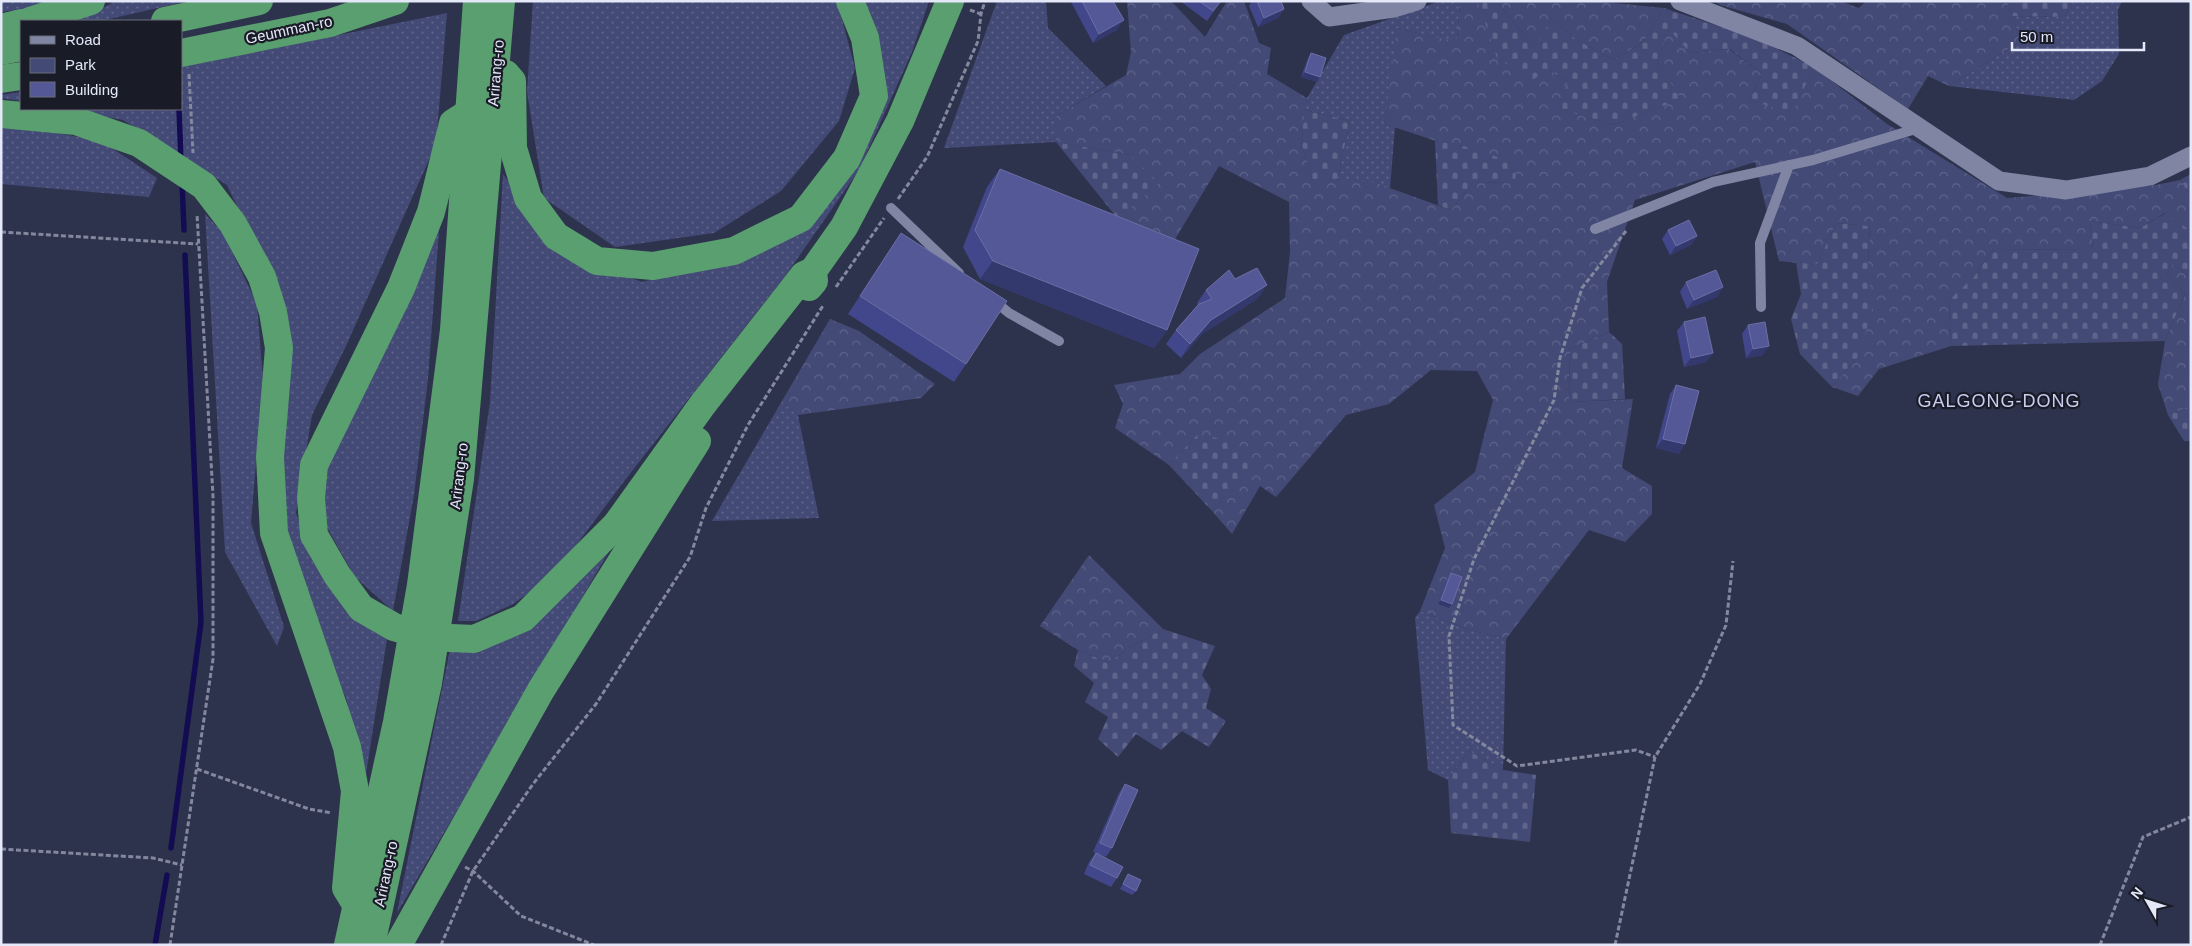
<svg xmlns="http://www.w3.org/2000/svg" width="2192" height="946" font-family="Helvetica,sans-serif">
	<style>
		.green { fill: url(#green-dots) }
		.forest { fill: url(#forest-crowns) }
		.cemetery { fill: url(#cemetery-stones) }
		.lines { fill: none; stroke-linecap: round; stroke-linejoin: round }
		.stream { stroke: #130c52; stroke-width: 5.5 }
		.path { stroke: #84889e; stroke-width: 3; stroke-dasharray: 5 2.5; stroke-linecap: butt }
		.lane { stroke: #7f85a3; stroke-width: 10 }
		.street { stroke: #7f85a3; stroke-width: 19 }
		.highway { stroke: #5a9f6f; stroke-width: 28 }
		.wall { fill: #42478b }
		.shaded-wall { fill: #33386d }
		.building { fill: #545897; stroke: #6a6fa6 }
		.labels { text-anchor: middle; stroke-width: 4.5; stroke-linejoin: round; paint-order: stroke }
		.street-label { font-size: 15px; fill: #e4e8f9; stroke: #191b27 }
		.quarter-label { font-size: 18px; letter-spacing: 1px; fill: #c7ceef; stroke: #191b27 }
	</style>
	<defs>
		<pattern id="green-dots" width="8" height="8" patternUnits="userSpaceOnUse" patternTransform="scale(1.25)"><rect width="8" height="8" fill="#434a76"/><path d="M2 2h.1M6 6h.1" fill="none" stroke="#5e648a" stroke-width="1.8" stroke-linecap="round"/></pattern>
		<pattern id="forest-crowns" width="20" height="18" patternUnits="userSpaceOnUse" patternTransform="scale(1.25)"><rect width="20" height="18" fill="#434a76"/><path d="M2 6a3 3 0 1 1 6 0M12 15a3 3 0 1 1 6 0" fill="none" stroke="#5e648a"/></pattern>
		<pattern id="cemetery-stones" width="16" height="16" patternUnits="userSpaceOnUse" patternTransform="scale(1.25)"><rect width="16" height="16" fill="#434a76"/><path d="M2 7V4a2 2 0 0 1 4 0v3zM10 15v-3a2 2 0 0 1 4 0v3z" fill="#5e648a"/></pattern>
	</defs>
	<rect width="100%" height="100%" fill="#2e334d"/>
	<g class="green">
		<path d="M1,1h53l-10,5 -43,6z"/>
		<path d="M116,1h73l-89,20h-23z"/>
		<path d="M533,1h304l18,67 -16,53 -58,70 -67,42 -99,14 -71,-49 -17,-106z"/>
		<path d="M862,1h67l-17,51 -53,118 -73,105 -161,205 -57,76 -24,26 -31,22 -37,17h-18l32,-219 13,-228 54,76 85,32 126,-34 102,-117z"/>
		<path d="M997,1h49l2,27 58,58 -50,30v26l-112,6z"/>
		<path d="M1440,1h20l-3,42 -59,-15 -13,96 10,3 -5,61 -28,-6h-25l13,-61 -45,-11 2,-12 37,-63z"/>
		<path d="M2071,1h51l-4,9 1,44 -17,27 -28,19 -125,-14 72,-45 -9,-25 53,1z"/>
		<path d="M447,13l-11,131 -90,202 -34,69 -16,98 14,44 36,55 41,27 -23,148 -18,-89 -29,-63 -33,-92 -4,-42 6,-192 -59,-124 -104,-65 -60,-11h118v-42z"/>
		<path d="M21,92v9l-20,-3v-3z"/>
		<path d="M1,128l45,3 55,10 56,37 -8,19 -148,-13z"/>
		<path d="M205,214l18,19 34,71 6,76 -12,143 33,104 -7,19 -52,-94z"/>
		<path d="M440,217l-12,162 -14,116 -21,116 -39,-35 -30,-54 1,-55z"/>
		<path d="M782,401l16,14 21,103 -107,3z"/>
		<path d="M621,531l-224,382 53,-264 71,-17z"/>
		<path d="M1420,611l50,19 36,9 -3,131 -34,-19 -21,29 -20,-10 -13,-152z"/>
	</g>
	<g class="forest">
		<path d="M1127,1h44l34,36 22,-36h17l15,42 12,5 -4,26 40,24 -6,44 12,39 60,1 78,28 22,-27 43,-1 -52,-36 -22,-3 -57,-19 12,-96 60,14 3,-41h20l-1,3 71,66 18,13 -11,25 57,17 66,-26 -23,-38 12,-33 21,25 39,-4 33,25 -13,26 43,12 22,-45 73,57 120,74 149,-13 24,-5 11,15v36l-26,-18 -25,15 -50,-7 3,28 -100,1 -23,32 -21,18 2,46 -72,23 -21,27 -26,-9 27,-31 9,-93 2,-37 -34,-3 -19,42 -38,-4 -24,-99 -120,38 -28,82 2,50 -39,17 -1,53 64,-3 -11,69 30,18v28l-27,28 -36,-12 -83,109 -36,-9 -50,-19 25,-63 -11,-43 41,-33 18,-72 -16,-29 -46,-1 -42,34 -43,11 -70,82 -16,-11 -28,48 -20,-23 38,-42 -53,-34 -28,30 -54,-37 8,-24 -9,-19 66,-11 20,-20 85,-56 5,-46 -1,-50 -70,-36 -48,80 -53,-27 12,-64 -74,-13v-26l70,-41 5,-23z"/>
		<path d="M1496,1h98l70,7 -20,33 -30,19 -37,-20 -26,-21 -13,27 -20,-18z"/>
		<path d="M1715,1h125l19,7 7,-7h141l14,40 -72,45 -21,-10 -20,33 -121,-85 -67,-19z"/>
		<path d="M2172,264l19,14v128l-23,9 -10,-31 7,-43 20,-47 -18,-20z"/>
		<path d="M830,319l29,12 76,53 -14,14 -123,17 -16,-14z"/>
		<path d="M1089,555l74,74 -32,17 -22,17 -31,-13 -38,-24z"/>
	</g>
	<g class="cemetery">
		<path d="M1480,1h16l22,27 19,17 14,-26 26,21 37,20 30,-19 20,-33 90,30 60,29 -22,46 -43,-13 13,-26 -32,-25 -40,4 -21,-24 -12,32 24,38 -67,26 -58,-17 12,-25 -18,-13 -18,10 -35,-22 -18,-54z"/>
		<path d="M2007,1h64l-6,16 -53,-1z"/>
		<path d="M1305,110l45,11 -13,61h-24l-12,-40z"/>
		<path d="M1435,141l29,5 49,16 3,20 -43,1 -22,27 -13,-5z"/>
		<path d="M1056,142l74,13 29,28 -41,36z"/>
		<path d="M2191,174v21l-11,-15z"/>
		<path d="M2166,213l25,18v47l-19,-14 -5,10 18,20 -20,47 -214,5 -2,-46 24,-22 20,-28 100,-1 -3,-28 50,7z"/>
		<path d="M1836,223l34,3 -2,37 4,46 -13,47 -27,31 -32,-33 -9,-35 10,-25 -5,-32 21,3z"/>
		<path d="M1609,332l13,12 3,55 -56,3 1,-53z"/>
		<path d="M2191,406v35h-7l-16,-26z"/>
		<path d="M1197,435l35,5 19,29 -39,42 -43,-46z"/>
		<path d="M1163,629l52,17 -13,29 9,14 -5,19 20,13 -17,26 -27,-16 -21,19 -25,-16 -18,23 -20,-18 10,-22 -23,-15 9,-19 -20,-17 4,-16 31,13 22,-17z"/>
		<path d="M1469,751l34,19 33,5 -6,67 -79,-9 -3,-53z"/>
	</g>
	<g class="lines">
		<g class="stream">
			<path d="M179,109l2,53"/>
			<path d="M182,181l2,49"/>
			<path d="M171,848l30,-226 -16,-367"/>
			<path d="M155,945l12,-70"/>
		</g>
		<g class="path">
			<path d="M970,10l11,4"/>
			<path d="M189,74l4,79"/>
			<path d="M898,199l29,-42 51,-116 3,-27 4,-13"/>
			<path d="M1626,231l-44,57 -22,70 -6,42 -80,159 -25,77 4,89 64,41 119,-16 19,7"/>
			<path d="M1,232l197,12"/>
			<path d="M836,287l48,-69"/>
			<path d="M197,769l112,40 23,4"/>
			<path d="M1,849l152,9 29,7"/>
			<path d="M465,867l8,4 48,45 73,29"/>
			<path d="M170,945l43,-286v-163l-16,-282"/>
			<path d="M441,945l32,-74 60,-87 63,-80 94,-147 16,-49 42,-83 76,-121"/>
			<path d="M1615,945l40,-188 45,-73 26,-59 7,-64"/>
			<path d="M2100,945l43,-108 48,-20"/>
		</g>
		<g class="lane">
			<path d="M891,208l68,65"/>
			<path d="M1595,229l118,-47 100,-22 106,-32"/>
			<path d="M992,299l17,14 50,28"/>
			<path d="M1761,307l-1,-64 29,-78"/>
		</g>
		<g class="street">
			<path d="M1311,1l18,16 65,-9 23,-7"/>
			<path d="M1680,1l117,45 202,135 67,9 84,-14 41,-20"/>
		</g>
		<g class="highway">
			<path d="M30,21l61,-20"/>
			<path d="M165,21l94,-20"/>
			<path d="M1,28l20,-5"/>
			<path d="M1,51l20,-4"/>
			<path d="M181,53l149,-30 65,-22"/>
			<path d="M506,74l6,7 1,67 15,50 28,38 41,25 56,5 81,-15 67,-33 46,-60 27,-62 -9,-58 -15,-37"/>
			<path d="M1,79l20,-3"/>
			<path d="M470,112l-17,11 -22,89 -30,76 -87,177 -3,33 3,37 23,40 24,33 33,19 34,10 46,2 49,-21 93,-93 87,-121 101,-129 9,-4"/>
			<path d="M1,114l75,7 63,22 65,43 29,38 29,53 11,35 6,36 -9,109 4,76 73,214 8,44 -9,97 11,18"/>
			<path d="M809,287l5,-6 -1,-10 31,-44 56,-106 50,-120"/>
			<path d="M348,945l49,-223 24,-137 33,-255 23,-329"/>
			<path d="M371,945l57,-262 32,-204 41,-478"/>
			<path d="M398,945l143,-255 156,-249"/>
		</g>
	</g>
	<g class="wall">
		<path d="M1072,1h41l4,29 -24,13 -22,-41z"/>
		<path d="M1180,1h41l-14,20z"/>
		<path d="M1252,1h29l3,8 -6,9 -20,9 -9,-21z"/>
		<path d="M1311,53l9,24 -3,5 -16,-5 7,-19z"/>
		<path d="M1000,169l167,161 -13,18 -174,-69 -17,-32 24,-60z"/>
		<path d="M1668,230l29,6 -6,9 -21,10 -8,-16z"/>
		<path d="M901,233l65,131 -12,18 -106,-68z"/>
		<path d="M1235,279l32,6 -10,14 -55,35 -21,24 -15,-14 10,-14 22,-25 -1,-2 9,-13z"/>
		<path d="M1686,282l37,5 -6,10 -30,12 -7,-17z"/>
		<path d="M1684,322l29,31 -7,9 -22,5 -7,-36z"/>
		<path d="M1748,325l15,30 -17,3 -4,-24z"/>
		<path d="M1676,385l3,69 -23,-6 14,-54z"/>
		<path d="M1451,573l1,31 -3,4 -11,-4 10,-27z"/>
		<path d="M1125,784l-13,64 -6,9 -13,-5 26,-59z"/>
		<path d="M1096,853l21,25 -6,9 -27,-13 5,-12z"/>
		<path d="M1128,874l8,17 -4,4 -12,-6z"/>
	</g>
	<g class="shaded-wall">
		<path d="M1284,9l-6,9 -20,9 6,-9z"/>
		<path d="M1124,20l-7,10 -24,13 6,-9z"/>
		<path d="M1305,72l15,5 -3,5 -16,-5z"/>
		<path d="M1697,236l-6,9 -21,10 6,-9z"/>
		<path d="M993,261l174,69 -13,18 -174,-69z"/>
		<path d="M1267,285l-10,14 -55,35 -21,24 9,-14 21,-24z"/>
		<path d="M1723,287l-6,10 -30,12 7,-9z"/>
		<path d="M1769,346l-6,9 -17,3 7,-9z"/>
		<path d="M1713,353l-7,9 -22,5 7,-9z"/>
		<path d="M1663,439l22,5 -6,10 -23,-6z"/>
		<path d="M1441,600l11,4 -3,4 -11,-4z"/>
	</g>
	<g class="building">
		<path d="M1082,1h31l11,19 -25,14z"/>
		<path d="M1199,1h22l-8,10z"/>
		<path d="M1257,1h24l3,8 -20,9z"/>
		<path d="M1311,53l15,5 -6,19 -15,-5z"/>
		<path d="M1000,169l199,80 -32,81 -174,-69 -18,-31z"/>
		<path d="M1689,220l8,16 -21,10 -8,-16z"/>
		<path d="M901,233l106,68 -41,63 -106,-68z"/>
		<path d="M1257,268l10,17 -56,35 -21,24 -14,-14 23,-26 13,-5 -6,-9 23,-20 6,9z"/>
		<path d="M1716,270l7,17 -29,13 -8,-18z"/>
		<path d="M1705,317l8,36 -22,5 -7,-36z"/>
		<path d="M1765,322l4,24 -16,3 -5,-24z"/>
		<path d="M1676,385l23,6 -14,53 -22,-5z"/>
		<path d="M1451,573l11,4 -10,27 -11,-4z"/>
		<path d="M1125,784l13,6 -26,58 -12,-5z"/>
		<path d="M1096,853l27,14 -6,11 -27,-13z"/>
		<path d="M1128,874l13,6 -5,11 -13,-7z"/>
	</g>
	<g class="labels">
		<g class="street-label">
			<text transform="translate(289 30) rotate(-12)" y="5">Geumman-ro</text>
			<text transform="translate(496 73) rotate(-85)" y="5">Arirang-ro</text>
			<text transform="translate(459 476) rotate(-83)" y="5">Arirang-ro</text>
			<text transform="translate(386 874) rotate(-78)" y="5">Arirang-ro</text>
		</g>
		<g class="quarter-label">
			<text x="1999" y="407">GALGONG-DONG</text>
		</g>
	</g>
	<rect width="2192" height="946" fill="none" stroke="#e4e8f9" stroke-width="5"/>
	<rect x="20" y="20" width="162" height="90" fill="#191b27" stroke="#6a6d7b"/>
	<rect x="30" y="36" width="25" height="8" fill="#7f85a3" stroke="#6a6d7b"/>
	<text x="65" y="45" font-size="15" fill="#e4e8f9">Road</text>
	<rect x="30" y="58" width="25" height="15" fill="#434a76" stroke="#6a6d7b"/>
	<text x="65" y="70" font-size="15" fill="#e4e8f9">Park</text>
	<rect x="30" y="82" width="25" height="15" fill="#545897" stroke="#6a6d7b"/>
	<text x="65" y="95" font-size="15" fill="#e4e8f9">Building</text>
	<g transform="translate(2147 901) rotate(309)" stroke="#191b27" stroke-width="4" paint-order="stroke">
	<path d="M0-4L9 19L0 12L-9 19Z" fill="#e4e8f9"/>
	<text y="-8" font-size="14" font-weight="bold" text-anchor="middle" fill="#e4e8f9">N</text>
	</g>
	<path d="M2012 42v8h132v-8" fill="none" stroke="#e4e8f9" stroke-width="2.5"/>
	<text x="2020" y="42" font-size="15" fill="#e4e8f9" stroke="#191b27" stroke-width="4" paint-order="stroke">50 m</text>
</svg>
